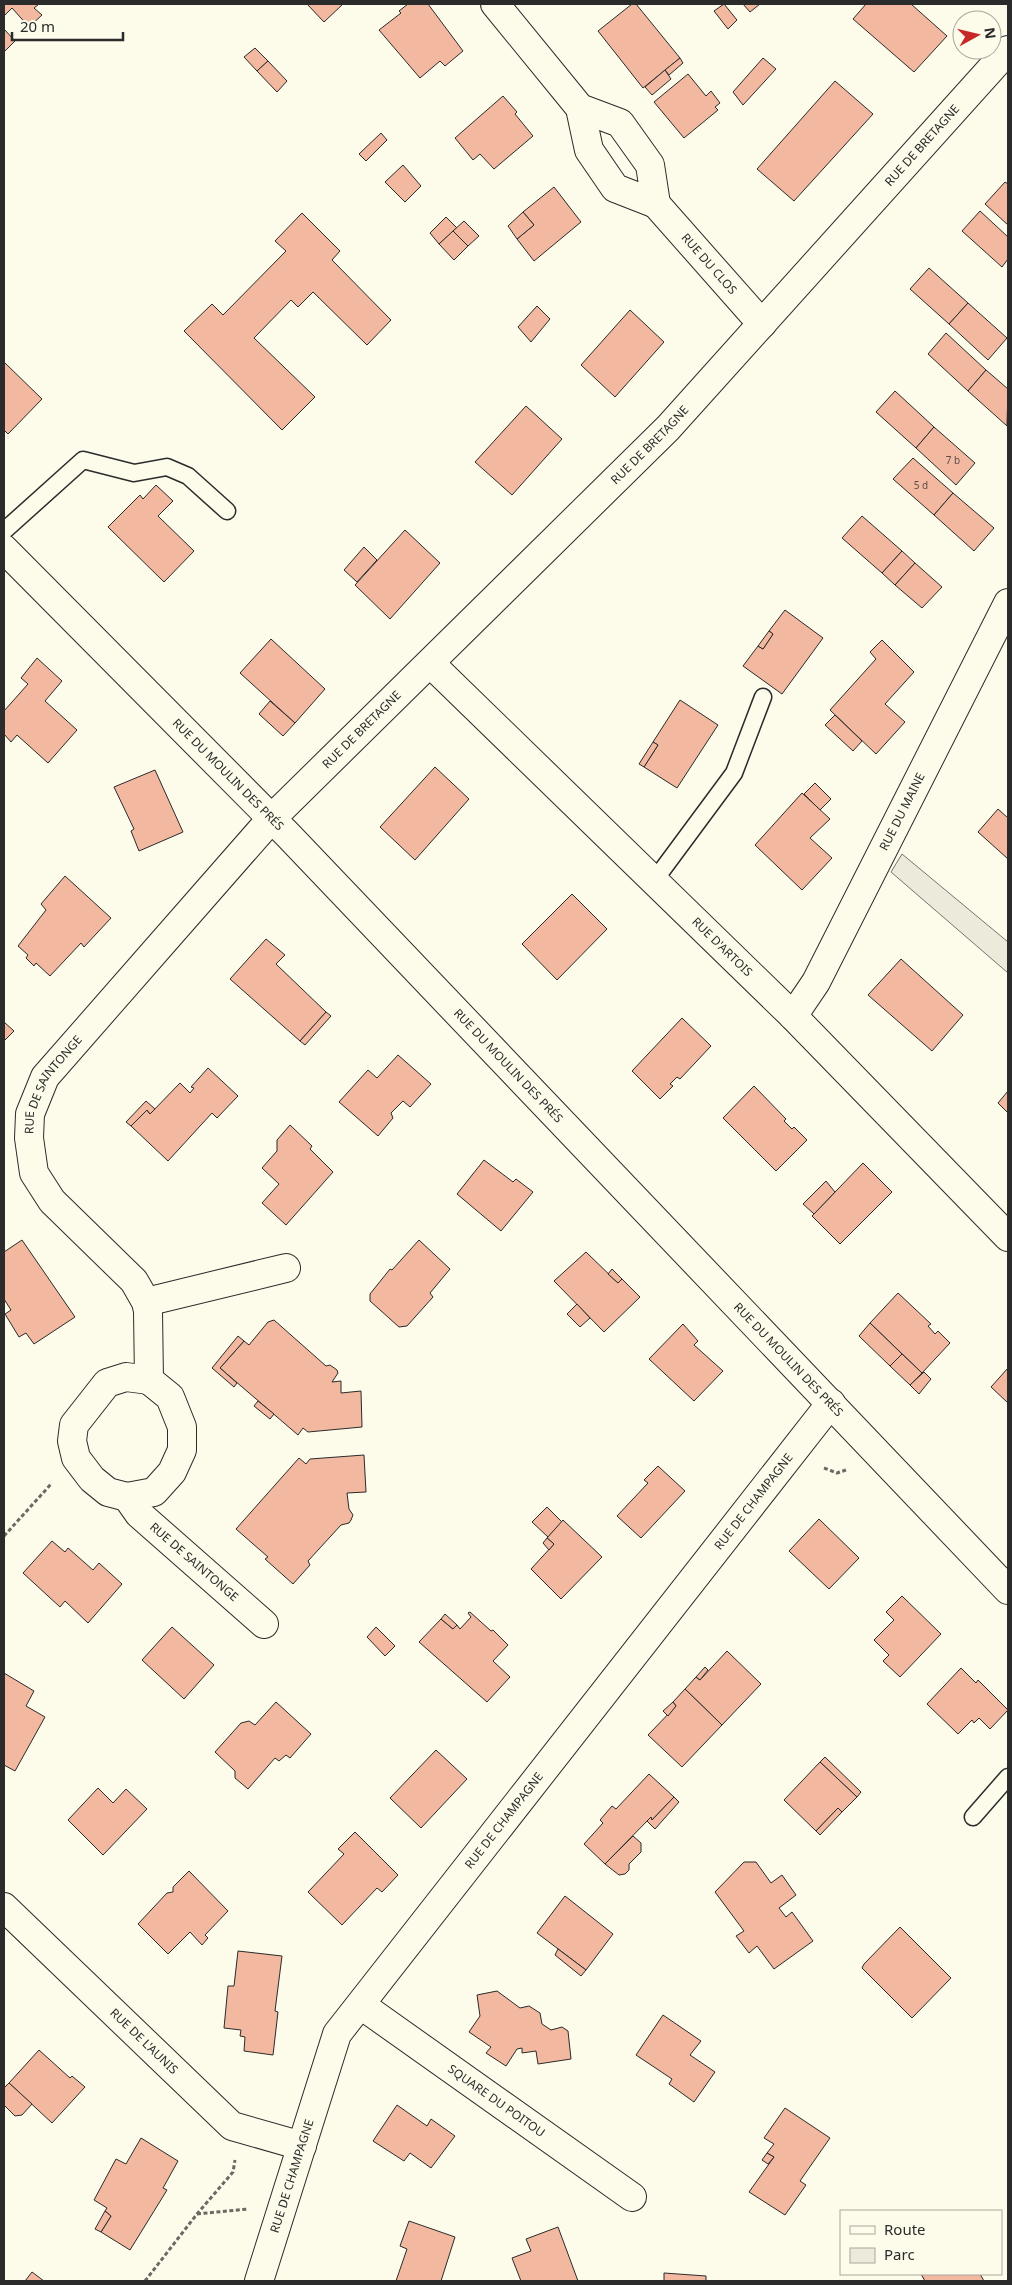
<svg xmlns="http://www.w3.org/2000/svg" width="1012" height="2285" font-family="'Noto Sans',sans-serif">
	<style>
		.green { fill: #ecebdb; stroke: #74746e }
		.building { fill: #f2b8a0; stroke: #2b2b2b }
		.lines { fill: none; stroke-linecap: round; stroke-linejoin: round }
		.service-casing { stroke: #2b2b2b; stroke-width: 19 }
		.minor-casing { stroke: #2b2b2b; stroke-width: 30 }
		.path { stroke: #6a6964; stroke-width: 3; stroke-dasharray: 4 2.5; stroke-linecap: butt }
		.service { stroke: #fdfbea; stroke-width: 16 }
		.minor { stroke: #fdfbea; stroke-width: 28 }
		.labels { text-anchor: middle; stroke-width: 4; stroke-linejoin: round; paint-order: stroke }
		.number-label { font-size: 10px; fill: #5d4e48 }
		.street-label { font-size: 12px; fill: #2b2b2b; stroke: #fdfbea }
	</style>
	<rect width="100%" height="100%" fill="#fdfbea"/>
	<path class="green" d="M902,854l106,88v31l-117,-101z"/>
	<g class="building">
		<path d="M4,4h35l-5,4 8,7 -13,12 -17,-19 -8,8z"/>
		<path d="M307,4h36l-19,18z"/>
		<path d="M408,4h20l35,47 -18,15 -5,-5 -20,17 -41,-48 22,-17 -2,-2z"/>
		<path d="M632,4h4l44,54 -37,30 -45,-57z"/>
		<path d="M724,4l13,16 -9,9 -14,-18z"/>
		<path d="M743,4h17l-10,8z"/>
		<path d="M866,4h45l36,32 -33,36 -61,-53z"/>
		<path d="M4,29l11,12 -11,11z"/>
		<path d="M255,48l13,13 -11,10 -13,-14z"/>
		<path d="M680,58l3,5 -14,12 -4,-5z"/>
		<path d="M763,58l13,11 -33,36 -10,-13z"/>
		<path d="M268,61l19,20 -10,11 -20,-21z"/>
		<path d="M665,70l6,9 -19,16 -7,-8z"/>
		<path d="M688,74l18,22 5,-5 9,12 -5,4 3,3 -34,28 -30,-36z"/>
		<path d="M835,81l38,33 -79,87 -37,-32z"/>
		<path d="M503,96l14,16 -2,2 18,22 -39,33 -14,-15 -7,6 -18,-22z"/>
		<path d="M381,133l6,7 -21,21 -7,-7z"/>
		<path d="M403,165l18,21 -16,16 -20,-20z"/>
		<path d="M1005,182l3,2v41l-23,-21z"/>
		<path d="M554,187l27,35 -47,39 -17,-22 17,-14 -11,-13z"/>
		<path d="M980,211l28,26v22l-6,8 -40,-36z"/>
		<path d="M523,212l11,13 -17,14 -9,-13z"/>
		<path d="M302,213l38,38 -8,9 59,60 -24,25 -54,-53 -15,15 -7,-7 -37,38 61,59 -33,33 -98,-99 28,-27 11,11 63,-64 -11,-10z"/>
		<path d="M446,217l11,11 -18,16 -9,-11z"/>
		<path d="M464,221l15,15 -11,10 -15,-15z"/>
		<path d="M453,231l15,15 -14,14 -15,-16z"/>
		<path d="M929,268l39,35 -19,21 -39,-35z"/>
		<path d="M968,303l39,35 -19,22 -39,-36z"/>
		<path d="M537,306l13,13 -19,23 -13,-15z"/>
		<path d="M630,310l34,32 -49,55 -34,-32z"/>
		<path d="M946,333l40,37 -18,21 -40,-37z"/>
		<path d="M4,362l38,37 -34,35 -4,-4z"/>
		<path d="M986,370l22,19 -1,37 -39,-35z"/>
		<path d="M895,391l39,36 -18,21 -40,-36z"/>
		<path d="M526,406l36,33 -50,56 -37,-33z"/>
		<path d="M934,427l41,36 -19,22 -40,-37z"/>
		<path d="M913,458l40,35 -19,22 -41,-36z"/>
		<path d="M156,485l17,16 -15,15 36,35 -30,31 -56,-55 32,-32 3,4z"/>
		<path d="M953,493l41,35 -20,23 -40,-36z"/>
		<path d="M862,516l40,35 -20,22 -40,-35z"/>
		<path d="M405,530l35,33 -50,56 -35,-34z"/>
		<path d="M364,547l13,13 -20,22 -13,-12z"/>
		<path d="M902,551l13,12 -20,22 -13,-12z"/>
		<path d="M915,563l27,24 -20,21 -27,-23z"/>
		<path d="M785,610l38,28 -41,56 -39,-28 15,-20 5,3 10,-15 -4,-3z"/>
		<path d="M769,631l4,3 -10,15 -5,-3z"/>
		<path d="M271,639l54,50 -30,34 -55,-50z"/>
		<path d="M882,640l32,32 -29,32 20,18 -29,32 -46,-44 46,-51 -6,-7z"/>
		<path d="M37,658l25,23 -17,20 32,29 -29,33 -31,-28 -6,7 -7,-8v-23l24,-27 -7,-6z"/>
		<path d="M680,700l38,25 -41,63 -33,-21 14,-22 -5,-3z"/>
		<path d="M270,701l25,22 -12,13 -24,-22z"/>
		<path d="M835,715l27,26 -9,10 -28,-26z"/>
		<path d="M653,742l5,3 -14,22 -5,-3z"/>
		<path d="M435,767l34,32 -54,61 -35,-33z"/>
		<path d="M155,770l28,62 -44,19 -8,-20 3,-2 -20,-42z"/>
		<path d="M815,783l16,16 -11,11 -16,-16z"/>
		<path d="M802,793l28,26 -20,19 22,20 -30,32 -47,-45z"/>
		<path d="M998,809l10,9v41l-30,-27z"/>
		<path d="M65,876l46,42 -27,29 -3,-4 -31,33 -14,-13 -2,3 -8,-8 2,-3 -10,-9 28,-36 -5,-6z"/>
		<path d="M572,894l35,35 -50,51 -35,-36z"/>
		<path d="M266,939l19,16 -9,9 50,48 -26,29 -70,-62z"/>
		<path d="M901,959l62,56 -31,36 -64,-56z"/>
		<path d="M326,1012l5,4 -26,29 -5,-4z"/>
		<path d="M682,1018l29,28 -31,33 -3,-2 -7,7 3,2 -13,13 -28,-28z"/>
		<path d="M4,1022l10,9 -10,10z"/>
		<path d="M398,1055l33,29 -21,23 -7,-6 -12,12 2,5 -15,18 -39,-34 29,-32 9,8z"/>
		<path d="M208,1068l30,28 -21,22 -5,-5 -44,48 -37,-35 16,-16 3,4 30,-31 10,10 4,-5 -3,-1z"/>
		<path d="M754,1086l32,33 -2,2 8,8 2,-2 13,13 -31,31 -53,-53z"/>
		<path d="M1008,1091v22l-10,-10z"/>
		<path d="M146,1101l9,8 -5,5 -3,-4 -16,16 -5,-4z"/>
		<path d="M290,1125l22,21 -2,3 23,23 -47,53 -24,-22 17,-19 -17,-16 15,-17v-11z"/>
		<path d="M484,1160l29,22 3,-3 17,13 -32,39 -44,-37z"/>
		<path d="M863,1163l29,29 -52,52 -28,-28z"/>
		<path d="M826,1181l9,11 -21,22 -11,-10z"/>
		<path d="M22,1240l53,77 -41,27 -8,-11 -7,4 -14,-23 6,-4 -7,-11v-47z"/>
		<path d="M419,1240l31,29 -20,24 3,4 -26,29 -8,1 -29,-26v-7l20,-25 2,1z"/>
		<path d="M586,1252l32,31 4,-4 18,18 -36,35 -50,-51z"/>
		<path d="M612,1269l10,10 -4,4 -10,-9z"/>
		<path d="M898,1293l33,31 -3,2 7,8 3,-3 12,12 -28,30 -52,-50z"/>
		<path d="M577,1304l13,14 -10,9 -13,-13z"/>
		<path d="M274,1320l52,46 4,-1 7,5 1,3 -6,9 9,-1v12l20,-2 1,36 -54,5 -5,-4 -5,7 -78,-67 24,-27 5,4 19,-23z"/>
		<path d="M870,1323l32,31 -12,12 -31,-30z"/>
		<path d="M683,1324l15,17 -4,4 29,26 -29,30 -45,-42z"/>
		<path d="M238,1336l6,5 -24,27 17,15 -3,4 -22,-19z"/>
		<path d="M902,1354l20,19 -12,12 -20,-19z"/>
		<path d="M1008,1368v35l-17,-16z"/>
		<path d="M924,1372l7,7 -12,15 -9,-9z"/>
		<path d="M258,1401l16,13 -4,5 -16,-13z"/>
		<path d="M364,1455l2,37 -19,1 2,16 4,6 -2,5 -2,3 -8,2 -33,36 2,4 -17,19 -28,-25 3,-2 -32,-28 63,-71 7,6 4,-5z"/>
		<path d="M658,1466l27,25 -44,47 -24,-22 31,-33 -4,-3z"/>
		<path d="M547,1507l15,15 -14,15 -16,-15z"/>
		<path d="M819,1519l40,39 -30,31 -40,-38z"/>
		<path d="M563,1520l39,37 -41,42 -30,-30 23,-25 -7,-6z"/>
		<path d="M547,1538l7,6 -5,6 -6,-7z"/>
		<path d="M52,1541l13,11 3,-4 25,22 6,-7 23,21 -34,39 -23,-22 -5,6 -37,-34z"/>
		<path d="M902,1596l39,38 -41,43 -17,-16 6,-6 -15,-15 20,-20 -8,-8z"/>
		<path d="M470,1612l21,19 2,-1 15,15 -15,16 17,16 -23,25 -68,-60 22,-23 12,10 4,-4 3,4 11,-12 -3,-4z"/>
		<path d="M445,1614l12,11 -4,4 -12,-10z"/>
		<path d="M172,1627l42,38 -30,34 -42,-39z"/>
		<path d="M376,1627l19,19 -10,10 -18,-19z"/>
		<path d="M727,1651l34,33 -39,41 -37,-36 11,-12 4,3z"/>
		<path d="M705,1667l3,3 -8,10 -4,-3z"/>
		<path d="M961,1668l15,15 2,-3 30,30 -18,19 -11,-11 -5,5 -2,-3 -14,14 -31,-30z"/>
		<path d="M4,1673l30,18 -8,15 19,11 -30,54 -11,-6z"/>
		<path d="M685,1689l37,36 -40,42 -34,-32 28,-29 -3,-4z"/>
		<path d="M276,1702l35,32 -21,24 -4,-3 -7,6 -4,-3 -27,31 -13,-11v-7l-20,-19 26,-29 8,-2 6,4z"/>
		<path d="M673,1702l3,4 -8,10 -5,-5z"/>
		<path d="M436,1750l31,29 -46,49 -31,-30z"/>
		<path d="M825,1757l36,35 -4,5 -37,-35z"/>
		<path d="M820,1762l37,35 -15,15 -4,-4 -22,23 -32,-31z"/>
		<path d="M649,1774l25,23 -22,23 -1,-3 -46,47 -21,-20 19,-21 -3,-3 12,-14 4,3z"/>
		<path d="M98,1788l15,15 13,-14 21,20 -44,46 -35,-35z"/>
		<path d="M674,1797l5,5 -24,27 -8,-8 4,-4 1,3z"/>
		<path d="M838,1808l4,4 -22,23 -4,-4z"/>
		<path d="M355,1832l43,43 -16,17 -5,-4 -35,37 -34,-33 36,-38 -6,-5z"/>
		<path d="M633,1836l8,7v9l-12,12v6l-4,4 -6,1 -14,-11z"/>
		<path d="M744,1862h12l15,21 11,-8 14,20 -17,13 7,9 6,-5 21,29 -39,28 -17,-23 -8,7 -13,-17 8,-5 -29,-39z"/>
		<path d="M189,1871l39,40 -23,24 3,3 -6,7 -12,-13 -22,22 -30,-30 29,-31 6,-1v-5z"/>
		<path d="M565,1896l48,38 -27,36 -49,-37z"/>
		<path d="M900,1927l51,51 -39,40 -50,-50 2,-4z"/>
		<path d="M558,1949l28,21 -5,6 -26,-21z"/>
		<path d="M238,1951l44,5 -7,55 3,1 -5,43 -29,-4 1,-14 -5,-1 1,-6 -17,-2 4,-42h6z"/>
		<path d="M497,1991l23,17 9,-2 11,7 2,11 9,6 11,-3 6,4 3,28 -33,5 -2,-13 -14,2v-5l-5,1 -11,17 -20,-13 5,-6 -22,-15 11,-16 -3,-21z"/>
		<path d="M663,2015l38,26 -11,14 25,17 -21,30 -25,-18 3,-5 -36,-24z"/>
		<path d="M39,2050l31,28 2,-2 13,11 -33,36 -43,-40z"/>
		<path d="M9,2083l23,21 -10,11 -7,1 -11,-11v-17z"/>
		<path d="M397,2105l30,21 4,-7 24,17 -24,32 -21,-15 -6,8 -31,-20z"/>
		<path d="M785,2108l45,30 -30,43 6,4 -21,30 -36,-23 25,-35 -7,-4 7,-9 -10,-6z"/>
		<path d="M141,2138l37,23 -15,27 4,2 -37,60 -29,-18 10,-16 -6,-5 2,-3 -13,-8 22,-41 10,5z"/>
		<path d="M767,2153l7,4 -6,7 -6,-4z"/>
		<path d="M105,2211l6,5 -10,16 -6,-3z"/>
		<path d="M409,2221l46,16 -14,44h-45l11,-32 -7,-3z"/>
		<path d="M558,2227l20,54h-57l-9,-23 19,-7 -5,-12z"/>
		<path d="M32,2272l12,9h-19z"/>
		<path d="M664,2273l42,3v5h-42z"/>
		<path d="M921,2274h59l4,7h-59z"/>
	</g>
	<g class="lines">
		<g class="service-casing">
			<g id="service">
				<path d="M4,531l79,-71 51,13 33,-6 21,9 39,35"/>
				<path d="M654,881l80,-108 29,-76"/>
				<path d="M973,1817l35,-40"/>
			</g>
		</g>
		<g class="minor-casing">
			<g id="minor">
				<path d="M495,4l85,104 9,42 26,38 41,16 -6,-39 -30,-42 -40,-15"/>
				<path id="s1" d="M656,204l106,120"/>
				<path id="s2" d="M4,549l284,286 720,755"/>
				<path id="s3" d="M431,664l362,352 215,221"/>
				<path id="s4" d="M793,1016l23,-34 192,-379"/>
				<path d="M146,1302l140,-34"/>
				<path d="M127,1497l27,-5 18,-20 10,-22v-23l-12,-30 -21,-17"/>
				<path id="s5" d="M264,1624l-125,-110 -12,-17 -19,-5 -16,-13 -16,-21 -4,-17 2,-16 33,-42 19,-6 23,3 -1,-69 -2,-9 -12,-21 -82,-80 -18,-28 -5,-35 1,-24 15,-37 226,-258 397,-391 340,-378"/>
				<path id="s6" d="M4,1907l228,219 70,20"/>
				<path id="s7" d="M361,2005l271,192"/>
				<path id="s8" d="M259,2281l78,-247 494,-631"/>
			</g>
		</g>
		<g class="path">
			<path d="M824,1468l13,5 9,-3"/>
			<path d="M4,1536l48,-53"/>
			<path d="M197,2214l51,-5"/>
			<path d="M145,2281l52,-67 36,-42 2,-12"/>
		</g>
		<use href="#service" class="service"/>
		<use href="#minor" class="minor"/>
	</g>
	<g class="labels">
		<g class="number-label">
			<text x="953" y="464">7 b</text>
			<text x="921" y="489">5 d</text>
		</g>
		<g class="street-label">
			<text dy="4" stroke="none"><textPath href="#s5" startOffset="2014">RUE DE BRETAGNE</textPath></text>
			<text dy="4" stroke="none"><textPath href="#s1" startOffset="80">RUE DU CLOS</textPath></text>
			<text dy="4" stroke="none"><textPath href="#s5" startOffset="1609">RUE DE BRETAGNE</textPath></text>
			<text dy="4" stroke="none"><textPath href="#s5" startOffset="1204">RUE DE BRETAGNE</textPath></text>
			<text dy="4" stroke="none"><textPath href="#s2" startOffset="318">RUE DU MOULIN DES PRÉS</textPath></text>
			<text dy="4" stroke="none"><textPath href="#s4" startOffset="232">RUE DU MAINE</textPath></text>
			<text dy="4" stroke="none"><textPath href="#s3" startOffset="406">RUE D'ARTOIS</textPath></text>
			<text dy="4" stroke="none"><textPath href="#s2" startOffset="722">RUE DU MOULIN DES PRÉS</textPath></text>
			<text dy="4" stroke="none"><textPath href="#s5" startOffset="730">RUE DE SAINTONGE</textPath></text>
			<text dy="4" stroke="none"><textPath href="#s2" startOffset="1128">RUE DU MOULIN DES PRÉS</textPath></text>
			<text dy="4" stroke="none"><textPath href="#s8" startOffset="935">RUE DE CHAMPAGNE</textPath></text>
			<text transform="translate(194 1562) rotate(41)" y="4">RUE DE SAINTONGE</text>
			<text dy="4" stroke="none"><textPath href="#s8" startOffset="530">RUE DE CHAMPAGNE</textPath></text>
			<text dy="4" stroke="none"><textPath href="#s6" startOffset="194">RUE DE L'AUNIS</textPath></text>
			<text dy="4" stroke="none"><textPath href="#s7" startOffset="166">SQUARE DU POITOU</textPath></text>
			<text dy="4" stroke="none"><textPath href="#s8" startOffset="110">RUE DE CHAMPAGNE</textPath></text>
		</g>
	</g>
	<rect width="1012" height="2285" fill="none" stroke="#2b2b2b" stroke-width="10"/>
	<rect x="840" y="2210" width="162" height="65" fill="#fdfbea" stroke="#a9a89e"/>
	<rect x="850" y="2226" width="25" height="8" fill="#fdfbea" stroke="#a9a89e"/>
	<text x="884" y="2235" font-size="15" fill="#2b2b2b">Route</text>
	<rect x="850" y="2248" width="25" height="15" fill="#ecebdb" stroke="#a9a89e"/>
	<text x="884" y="2260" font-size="15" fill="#2b2b2b">Parc</text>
	<g transform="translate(977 35) rotate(82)"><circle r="24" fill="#fdfbea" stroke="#a9a89e"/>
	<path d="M0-4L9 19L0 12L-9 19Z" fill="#c62828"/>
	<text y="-8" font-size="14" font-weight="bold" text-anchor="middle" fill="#2b2b2b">N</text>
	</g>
	<path d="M12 32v8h111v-8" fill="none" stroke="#2b2b2b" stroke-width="2.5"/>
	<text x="20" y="32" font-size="15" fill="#2b2b2b" stroke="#fdfbea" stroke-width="4" paint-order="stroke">20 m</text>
</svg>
